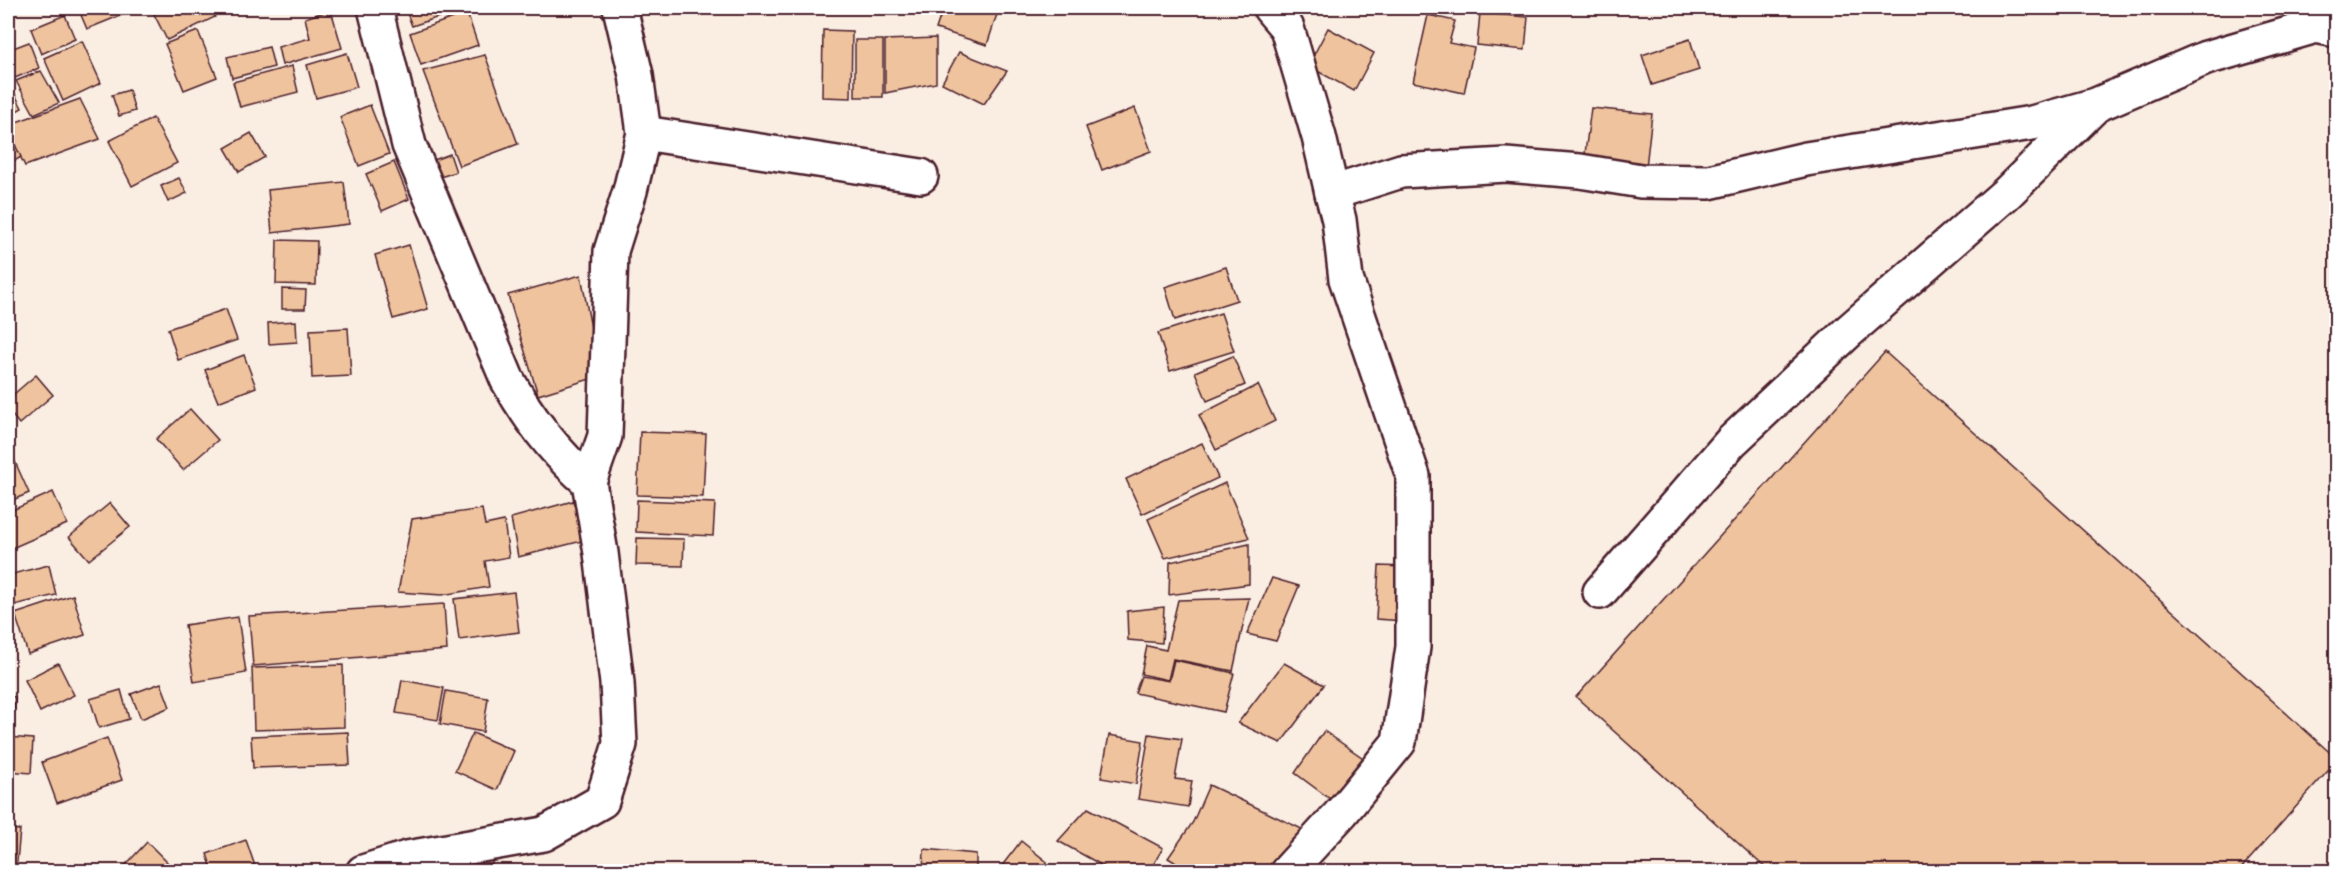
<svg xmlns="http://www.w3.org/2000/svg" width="2344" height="879" font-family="Itim,sans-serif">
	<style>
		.building { fill: #eec39e; stroke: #4a1f2b; stroke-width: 1.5 }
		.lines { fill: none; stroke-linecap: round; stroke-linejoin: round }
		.minor-casing { stroke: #4a1f2b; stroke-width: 38 }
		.minor { stroke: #fff; stroke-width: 33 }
	</style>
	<rect width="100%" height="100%" fill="#faede2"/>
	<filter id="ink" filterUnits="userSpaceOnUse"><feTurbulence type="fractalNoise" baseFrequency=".0167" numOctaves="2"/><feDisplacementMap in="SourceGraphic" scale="12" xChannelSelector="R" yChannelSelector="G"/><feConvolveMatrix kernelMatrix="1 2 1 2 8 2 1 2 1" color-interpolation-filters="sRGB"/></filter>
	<g filter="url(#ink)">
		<g class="building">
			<path d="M78,8h44l2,6 -37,15z"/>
			<path d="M162,8h49l4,9 -48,23 -14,-28z"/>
			<path d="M405,8h57l1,1 -51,17z"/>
			<path d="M943,8h56l-12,37 -51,-16z"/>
			<path d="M331,10l11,38 -60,17 -4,-18 32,-9 -5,-20z"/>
			<path d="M467,13l11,32 -57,20 -11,-32z"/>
			<path d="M1480,13l48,4 -3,33 -48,-5z"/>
			<path d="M65,15l10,24 -34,15 -10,-25z"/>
			<path d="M1428,15l27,6 -6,22 25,5 -10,45 -51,-11z"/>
			<path d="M1328,28l46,25 -20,38 -46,-25z"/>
			<path d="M823,30l29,1 -1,67 -29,-1z"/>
			<path d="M198,31l19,46 -33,13 -19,-46z"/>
			<path d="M936,38v45l-51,10v-53z"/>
			<path d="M1690,39l9,31 -47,15 -10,-30z"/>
			<rect x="855" y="40" width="28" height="57"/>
			<path d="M82,41l19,42 -38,18 -19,-43z"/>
			<path d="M29,42l10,26 -29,12 -2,-6v-24z"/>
			<path d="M269,47l5,20 -42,11 -5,-21z"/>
			<path d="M959,52l48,19 -23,33 -42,-21z"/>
			<path d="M347,53l10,34 -41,11 -9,-33z"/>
			<path d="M485,55l33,89 -59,22 -36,-95z"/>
			<path d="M292,66l6,26 -58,15 -7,-25z"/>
			<path d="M41,71l18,32 -25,11 -18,-33z"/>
			<path d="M8,81l14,27 -14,8z"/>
			<path d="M129,90l6,21 -16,5 -7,-21z"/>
			<path d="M80,99l20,40 -75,27 -17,-35v-6z"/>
			<path d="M370,105l19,49 -30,12 -19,-49z"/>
			<path d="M1135,108l16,43 -49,19 -16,-43z"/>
			<path d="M1591,108l61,6 -6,53 -62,-6z"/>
			<path d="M153,118l24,45 -45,23 -23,-45z"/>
			<path d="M8,131l13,26 -13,8z"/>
			<path d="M251,133l14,24 -26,15 -14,-24z"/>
			<path d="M450,154l6,18 -16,5 -6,-17z"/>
			<path d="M394,162l15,37 -27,12 -16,-37z"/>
			<path d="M179,178l8,15 -19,9 -7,-16z"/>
			<path d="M344,182l5,42 -77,9 -4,-43z"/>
			<path d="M277,240l40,1 -1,44 -40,-1z"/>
			<path d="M409,245l19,64 -35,10 -18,-64z"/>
			<path d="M1226,267l11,33 -62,20 -10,-33z"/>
			<path d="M581,275l19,101 -62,19 -30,-100z"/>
			<path d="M282,289l24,1 -1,19h-23z"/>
			<path d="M226,309l11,31 -59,20 -10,-31z"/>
			<path d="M1221,313l13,38 -64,20 -12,-38z"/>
			<path d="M296,321l1,21 -28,2 -1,-21z"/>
			<path d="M348,328l3,48 -39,2 -2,-48z"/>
			<path d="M1885,352l451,406v4l-98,110h-468l-194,-175z"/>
			<path d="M244,355l12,32 -38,15 -13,-32z"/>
			<path d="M1233,356l12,29 -38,16 -12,-29z"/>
			<path d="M36,375l17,20 -34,29 -11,-14v-11z"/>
			<path d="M1258,385l17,36 -59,29 -17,-35z"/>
			<path d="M190,409l28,31 -35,30 -27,-31z"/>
			<path d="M640,432l66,2 -3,63 -66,-2z"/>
			<path d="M1202,443l16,35 -76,36 -16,-35z"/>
			<path d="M8,446l21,47 -21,9z"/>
			<path d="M1225,483l24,55 -84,20 -17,-39z"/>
			<path d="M53,492l14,32 -55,24 -4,-9v-27z"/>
			<path d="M637,500l78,3 -2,33 -77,-4z"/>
			<path d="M573,501l13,39 -68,17 -7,-39z"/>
			<path d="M110,503l20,24 -41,33 -20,-23z"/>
			<path d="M482,509l3,16 19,-4 5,36 -24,4 4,26 -47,8 -44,-3 14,-73z"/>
			<path d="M637,538l47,1 -1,27 -47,-1z"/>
			<path d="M1249,544v40l-80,11 1,-33z"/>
			<path d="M49,565l7,30 -46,11 -2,-11v-20z"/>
			<path d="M1379,566l27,1 -2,54 -28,-2z"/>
			<path d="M1272,578l27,8 -23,55 -29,-7z"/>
			<path d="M514,592l5,40 -60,8 -5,-41z"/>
			<path d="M73,595l12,40 -57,19 -13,-40z"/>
			<path d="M1249,598l-16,73 -60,-12 -5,21 -27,-6 6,-28 19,4 12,-50z"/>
			<path d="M444,604l3,46 -194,16 -4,-50z"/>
			<path d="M1164,607l-2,36 -34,-3 -1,-29z"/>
			<path d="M238,617l8,56 -52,9 -9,-57z"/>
			<path d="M1174,660l60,13 -10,39 -89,-19 6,-17 28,5z"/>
			<path d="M58,663l16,32 -34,17 -15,-32z"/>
			<path d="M1284,663l40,22 -43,58 -43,-20z"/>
			<path d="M343,665l1,62 -90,3 -2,-62z"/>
			<path d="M402,680l42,8 -6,32 -42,-7z"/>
			<path d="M161,683l9,24 -29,12 -10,-25z"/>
			<path d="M121,690l8,29 -30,9 -9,-29z"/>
			<path d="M446,691l42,7 -5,34 -43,-8z"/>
			<path d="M8,696l7,1 -2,31 -5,-1z"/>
			<path d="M1324,731l42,29 -32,42 -39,-29z"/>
			<path d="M348,732l2,33 -97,3 -2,-32z"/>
			<path d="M473,733l41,18 -17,39 -42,-19z"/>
			<path d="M1149,734l33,5 -7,40 17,2 -4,26 -50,-8z"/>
			<path d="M1109,735l34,6 -7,43 -35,-6z"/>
			<path d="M8,737l25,2 -2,34 -23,-2z"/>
			<path d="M107,738l15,42 -65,23 -15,-41z"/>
			<path d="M1209,785l95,45 -32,42h-81l-23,-14 25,-36z"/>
			<path d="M1088,808l75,40 -14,24h-35l-56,-31z"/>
			<path d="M8,829l12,1 -4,42h-8z"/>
			<path d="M246,840l11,32h-44l-6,-18z"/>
			<path d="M1021,841l26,21 -7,10h-43z"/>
			<path d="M147,842l30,30h-58z"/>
			<path d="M924,849l52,5v18h-53z"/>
			<path d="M492,861v11h-36l-1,-9z"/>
		</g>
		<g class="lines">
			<g class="minor-casing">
				<g id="minor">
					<path d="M1270,8l17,20 32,109 13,56"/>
					<path d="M644,133l277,43"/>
					<path d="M589,482l16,-46 6,-185 19,-60 14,-58 -8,-58 -16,-67"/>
					<path d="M1600,592l131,-150 118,-111 159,-139 85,-84"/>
					<path d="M363,872l44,-14 137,-24 58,-33 18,-57 -3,-61 -16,-130 -12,-71c-34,-29 -60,-63 -82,-103l-98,-234 -34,-137"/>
					<path d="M1287,872l55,-60 57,-70 14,-95v-171l-67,-197 -7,-59 -7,-27 69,-22 105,-6 74,6 61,10 68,1 97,-23 226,-36 64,-18 110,-47 110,-32 20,4"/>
				</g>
			</g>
			<use href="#minor" class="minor"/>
		</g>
	</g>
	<rect width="2344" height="879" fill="none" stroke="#fff" stroke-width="30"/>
	<rect x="15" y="15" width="2314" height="849" fill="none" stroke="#4a1f2b" stroke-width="2" filter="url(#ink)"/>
</svg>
